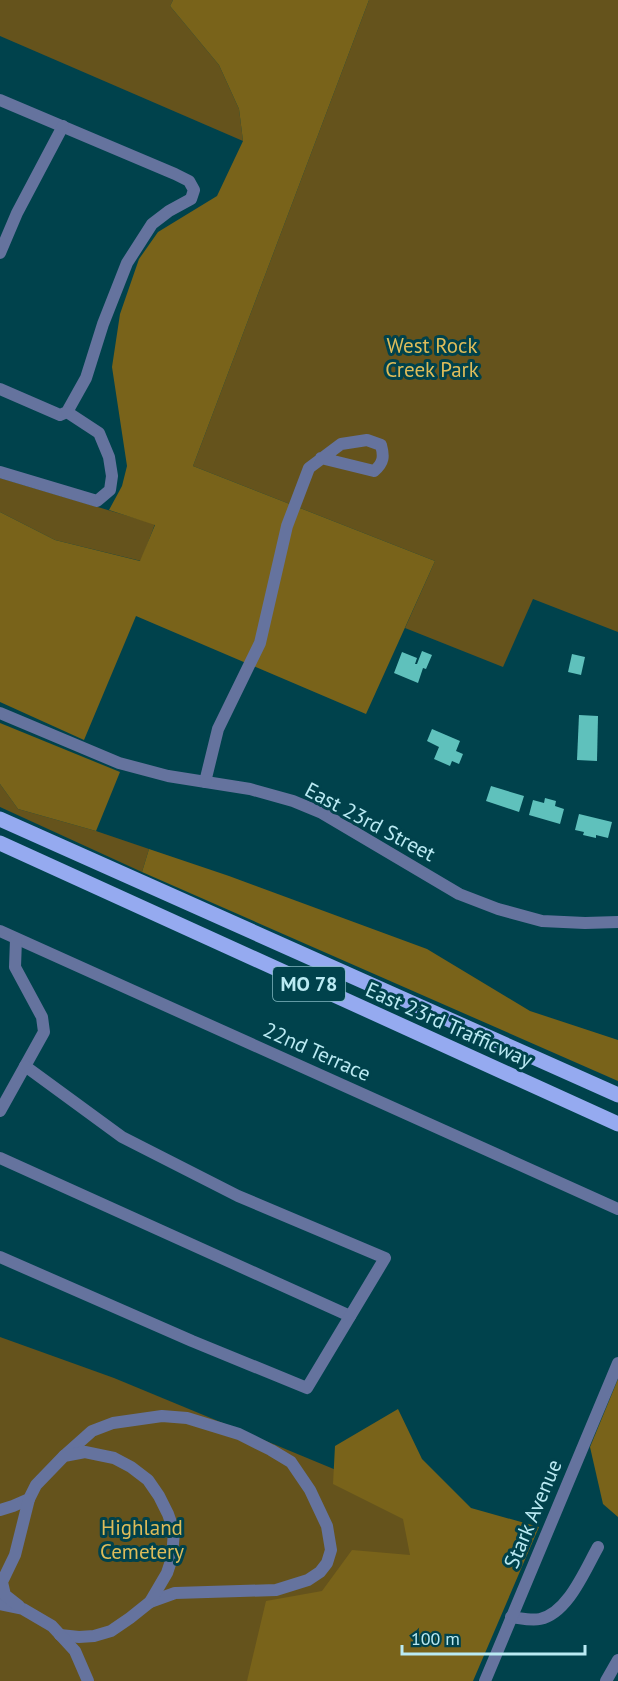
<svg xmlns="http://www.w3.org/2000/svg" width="618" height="1681" font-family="'PT Sans',sans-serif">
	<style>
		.green { fill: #65531c }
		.forest { fill: #79631a }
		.building { fill: #5fc1bc }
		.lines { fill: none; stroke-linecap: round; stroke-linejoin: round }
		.minor { stroke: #65739e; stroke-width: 12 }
		.major { stroke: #95aaf0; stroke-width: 15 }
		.labels { text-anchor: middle; stroke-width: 6; stroke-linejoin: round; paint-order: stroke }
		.shield { fill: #00424c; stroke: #82b8c1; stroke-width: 1.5 }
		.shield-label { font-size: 20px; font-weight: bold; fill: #baeaf3 }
		.park-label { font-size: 21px; fill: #ddbc5a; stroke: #00424c }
		.street-label { font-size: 21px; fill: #baeaf3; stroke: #00424c }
	</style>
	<rect width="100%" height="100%" fill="#00424c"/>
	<g class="green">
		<path d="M0,0h173l-3,6 49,59 20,44 4,32 -243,-105z"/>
		<path d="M369,0h249v632l-85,-33 -30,68 -98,-39 30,-67 -242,-95z"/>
		<path d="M0,478l155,46 -14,37 -86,-21 -55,-28z"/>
		<path d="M0,784l18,25 78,22 53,18 -7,23 -142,-65z"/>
		<path d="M0,1337l114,41 408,169 -56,134h-466z"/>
	</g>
	<g class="forest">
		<path d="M173,0h196l-176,466 242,95 -69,153 -230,-98 -52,124 -84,-38v-190l55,28 85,21 15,-36 -46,-15 13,-24 5,-20 -15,-99 8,-53 19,-55 19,-27 59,-36 26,-55 -4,-32 -20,-44 -49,-59z"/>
		<path d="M0,723l120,49 -24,59 -78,-22 -18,-25z"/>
		<path d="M149,849l80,27 198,73 103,62 88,29v41l-476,-209z"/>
		<path d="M618,1379v138l-15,-13 -13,-57z"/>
		<path d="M398,1409l24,50 49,49 68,19 -66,154h-226l19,-80 56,-10 30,-41 58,5 -7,-36 -70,-35 2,-38z"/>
	</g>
	<g class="building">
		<path d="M422,651l10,4 -6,14 -3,-1 -5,15 -24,-10 8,-21 15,6 -2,6h2z"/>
		<path d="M572,654l13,3 -4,18 -13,-3z"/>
		<path d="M579,715l19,1 -1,45 -20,-1z"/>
		<path d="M432,729l28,12 -4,10 7,3 -4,10 -7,-3 -2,5 -16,-7 5,-12 -12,-6z"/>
		<path d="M491,786l33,10 -5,16 -33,-11z"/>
		<path d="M545,798l11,3 -1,5 9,3 -4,15 -31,-9 4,-15 11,3z"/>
		<path d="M579,814l33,8 -4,16 -12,-3v3l-13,-3 1,-3 -9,-2z"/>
	</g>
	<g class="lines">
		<g class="minor">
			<path d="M0,100l175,74 14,7 5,9 -3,9 -22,12 -17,13 -25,39 -24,61 -17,54 -19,34 -7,3 -60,-26"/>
			<path d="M0,253l17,-40 46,-87"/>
			<path d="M0,472l97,29 13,-11 2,-14 -3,-19 -10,-24 -32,-21"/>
			<path d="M0,713l119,50 49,13 82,13 43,12 29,12 137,81 39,15 44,12 43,2 33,-1"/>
			<path d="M205,782l13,-53 42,-86 27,-117 22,-58 32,-24 26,-4 14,5c3,11 3,18 -7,26l-53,-13"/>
			<path d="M0,931l618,278"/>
			<path d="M0,1111l44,-79 -2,-15 -27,-50 1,-28"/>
			<path d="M0,1158l350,158"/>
			<path d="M0,1257l192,84 115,47 78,-130 -147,-62 -116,-59 -97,-71"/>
			<path d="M64,1456l28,-25 21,-8 49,-7 25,2 52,16 32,16 20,12 19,28 17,36 4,24 -4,13 -7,9 -12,8 -32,10 -101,3 -25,9"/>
			<path d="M0,1510l13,-4 16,-7 7,-14 28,-29 21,-4 29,6 17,9 17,13 11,16 9,18 6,17 -2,27 -5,15 -17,29 -20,16 -19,13 -17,5 -15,1 -19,-2"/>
			<path d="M0,1604l23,5 29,17 23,25 13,30"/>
			<path d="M19,1606l-14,-11 -3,-13 13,-27 14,-56"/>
			<path d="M511,1617c9,1 20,4 29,2 28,-6 45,-49 58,-72"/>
			<path d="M485,1681l133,-318"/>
			<path d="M606,1681l12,-21"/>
		</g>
		<g class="major">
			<path d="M0,819l618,276"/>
			<path d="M0,843l618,281"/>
		</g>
	</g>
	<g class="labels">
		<rect class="shield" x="273" y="967" width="72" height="34" rx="4.5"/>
		<g class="shield-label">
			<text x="309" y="991">MO 78</text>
		</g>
		<g class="park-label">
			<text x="432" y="353">West Rock<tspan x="432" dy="24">Creek Park</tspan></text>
			<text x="142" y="1535">Highland<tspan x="142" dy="24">Cemetery</tspan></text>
		</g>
		<g class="street-label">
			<text transform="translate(370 822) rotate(28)" y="7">East 23rd Street</text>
			<text transform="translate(449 1025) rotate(24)" y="7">East 23rd Trafficway</text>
			<text transform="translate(317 1052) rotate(24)" y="7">22nd Terrace</text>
			<text transform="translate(533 1514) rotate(-67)" y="7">Stark Avenue</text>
		</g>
	</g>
	<path d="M402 1645v9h183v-9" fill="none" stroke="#baeaf3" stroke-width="3"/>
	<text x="411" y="1645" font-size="18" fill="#baeaf3" stroke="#00424c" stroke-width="4.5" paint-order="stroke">100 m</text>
</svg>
